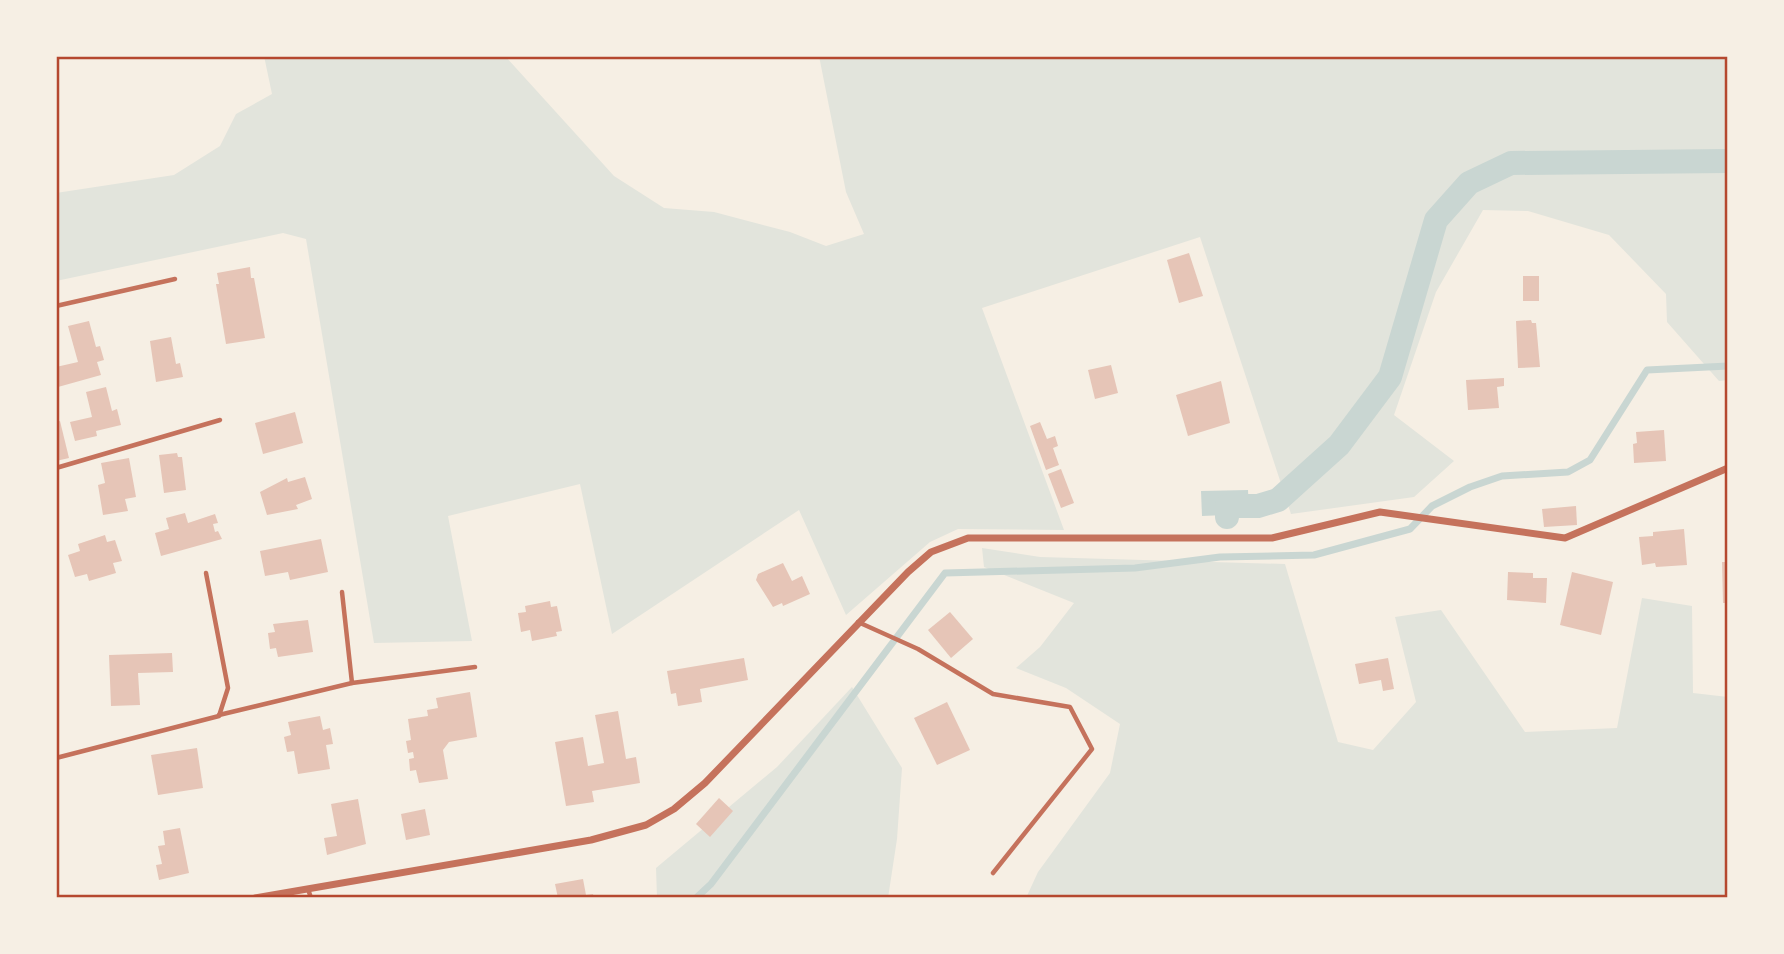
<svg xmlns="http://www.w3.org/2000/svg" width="1784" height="954" font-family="Helvetica,sans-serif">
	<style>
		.green { fill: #e2e4dc }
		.water { fill: #c9d6d2 }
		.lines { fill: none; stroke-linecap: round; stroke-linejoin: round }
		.stream { stroke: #c9d6d2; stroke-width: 7 }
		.canal { stroke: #c9d6d2; stroke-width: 24 }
		.building { fill: #e6c5b7 }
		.service { stroke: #c5725c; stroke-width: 4.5 }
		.minor { stroke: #c5725c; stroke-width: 7 }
		.neatline { fill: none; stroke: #b5482f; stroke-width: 2.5 }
	</style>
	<rect width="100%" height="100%" fill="#f6efe4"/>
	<g class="green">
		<path d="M264,56h84l2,3 155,-3 109,120 50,32 50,4 76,20 36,14 38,-12 -18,-42 -27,-136h909v324l-9,1 -52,-59 -1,-28 -57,-59 -81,-24 -45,-1 -47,82 -42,123 60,46 -40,36 -123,17 -91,-277 -218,71 82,222 -106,-1 -28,13 -84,73 -47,-105 -187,124 -32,-150 -132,32 24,125 -98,2 -68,-404 -23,-6 -227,48v-88l118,-18 46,-29 16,-32 36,-20z"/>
		<path d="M982,548l58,9 245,7 53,178 35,8 43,-48 -21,-85 46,-7 84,122 92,-4 25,-130 50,8 1,87 35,4v201h-702l12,-26 72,-99 10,-49 -54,-36 -50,-20 24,-21 34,-44 -90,-36z"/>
		<path d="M852,687l50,81 -5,71 -9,59h-231l-1,-30 121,-101z"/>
	</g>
	<path class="water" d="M1248,490l1,24 -47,2 -1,-25z"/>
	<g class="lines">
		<path class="stream" d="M696,898l15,-14 234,-311 190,-5 85,-11 94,-2 96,-26 22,-23 38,-19 32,-11 66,-4 22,-12 57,-90 81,-4"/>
		<path class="canal" d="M1227,517v-11h31l20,-6 61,-55 51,-68 46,-157 33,-37 42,-20 217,-2"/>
	</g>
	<g class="building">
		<path d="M1189,253l14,43 -24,7 -12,-43z"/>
		<path d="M250,267l1,11h3l11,60 -39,6 -10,-60h3l-2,-11z"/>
		<rect x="1523" y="276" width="16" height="25"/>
		<path d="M1531,320l1,3h4l4,44 -22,1 -2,-47z"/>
		<path d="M89,321l7,26 4,-1 4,14 -7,2 4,13 -43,12 -2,-20 22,-5 -10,-36z"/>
		<path d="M171,337l5,27 4,-1 3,14 -27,5 -6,-41z"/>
		<path d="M1111,365l7,28 -23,6 -7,-29z"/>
		<path d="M1504,378v8l-7,1 2,21 -31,2 -2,-30z"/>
		<path d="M1221,381l9,42 -42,13 -12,-41z"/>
		<path d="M106,387l6,24 5,-2 4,16 -25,6 1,5 -22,5 -5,-19 22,-5 -6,-25z"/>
		<path d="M295,412l8,31 -40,11 -8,-31z"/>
		<path d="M60,421l9,37 -13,3v-39z"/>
		<path d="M1040,422l7,17 8,-3 3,10 -5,2 6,17 -13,5 -16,-44z"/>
		<path d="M1664,430l2,31 -32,2 -1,-19 4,-1 -1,-11z"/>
		<path d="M177,453l1,4h4l4,33 -22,3 -5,-38z"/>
		<path d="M129,458l7,39 -11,2 3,12 -25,4 -5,-30 7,-2 -4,-20z"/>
		<path d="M1061,469l13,34 -13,5 -13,-34z"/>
		<path d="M305,477l7,22 -16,6 2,4 -31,6 -7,-23 27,-14 1,4z"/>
		<path d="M1576,506l1,19 -33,2 -2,-18z"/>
		<path d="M185,513l3,10 27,-9 3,9 -5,1 2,8 3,-1 4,8 -61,17 -6,-23 14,-4 -3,-11z"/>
		<path d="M1684,529l3,36 -31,2 -1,-4 -13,2 -3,-28 14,-1v-4z"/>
		<path d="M105,535l2,7 8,-2 7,21 -9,2 3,10 -27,8 -2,-7 -12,3 -7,-22 12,-4 -2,-7z"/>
		<path d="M321,539l7,33 -38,8 -2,-8 -23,4 -5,-25z"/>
		<path d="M1722,562h6v41h-5z"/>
		<path d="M783,563l9,18 10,-5 8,18 -27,12 -1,-3 -9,4 -17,-27 2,-6z"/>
		<path d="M1508,572l25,1v5h14l-1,25 -39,-3z"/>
		<path d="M1572,572l41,10 -12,53 -41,-10z"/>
		<path d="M550,601l1,6 6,-1 5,25 -6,1 1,4 -25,5 -2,-11 -9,2 -3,-19 8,-1 -1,-6z"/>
		<path d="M950,612l23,27 -22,19 -23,-28z"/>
		<path d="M308,620l5,32 -35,5 -2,-9 -6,1 -2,-16 7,-1 -2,-8z"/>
		<path d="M172,653l1,19 -35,1 2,32 -29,1 -2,-51z"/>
		<path d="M744,658l4,22 -48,9 2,13 -24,4 -2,-13 -5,1 -4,-23z"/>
		<path d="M1388,658l6,31 -11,2 -2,-11 -22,4 -4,-20z"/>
		<path d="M470,692l7,45 -28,5 -6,8 5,29 -29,4 -3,-13 -6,1 -1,-12 5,-1 -1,-6 -5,1 -2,-12 5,-1 -3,-21 20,-3 -1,-6 11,-2 -2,-10z"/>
		<path d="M947,702l23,48 -33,15 -23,-47z"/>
		<path d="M618,711l8,48 10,-2 4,26 -48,8 2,11 -28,4 -11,-64 28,-5 5,29 16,-3 -9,-48z"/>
		<path d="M320,716l3,14 7,-2 3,16 -7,1 4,24 -32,5 -4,-23 -7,1 -3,-15 7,-2 -3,-13z"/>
		<path d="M197,748l6,40 -45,7 -7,-40z"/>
		<path d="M719,798l14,13 -23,26 -14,-13z"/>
		<path d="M358,799l8,45 -39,11 -3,-17 13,-2 -6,-32z"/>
		<path d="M425,809l5,26 -24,5 -5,-26z"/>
		<path d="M180,828l9,45 -30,7 -3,-15 6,-1 -4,-18 7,-1 -2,-14z"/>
		<path d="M583,879l3,16 7,-1 1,4h-36l-3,-14z"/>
	</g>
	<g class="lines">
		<g class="service">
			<path d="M56,306l119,-27"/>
			<path d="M56,468l164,-48"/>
			<path d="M342,592l10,91"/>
			<path d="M858,622l60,27 75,45 77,13 22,42 -99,124"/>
			<path d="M219,715l133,-32 123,-16"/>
			<path d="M56,758l163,-42 9,-28 -22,-115"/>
			<path d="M308,889l3,9"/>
		</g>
		<path class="minor" d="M255,898l336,-58 55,-15 28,-16 31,-26 203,-211 23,-20 37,-14h304l108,-26 185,26 163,-70"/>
	</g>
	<rect width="1784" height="954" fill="none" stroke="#f6efe4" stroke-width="116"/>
	<rect x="58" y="58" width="1668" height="838" class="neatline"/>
</svg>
